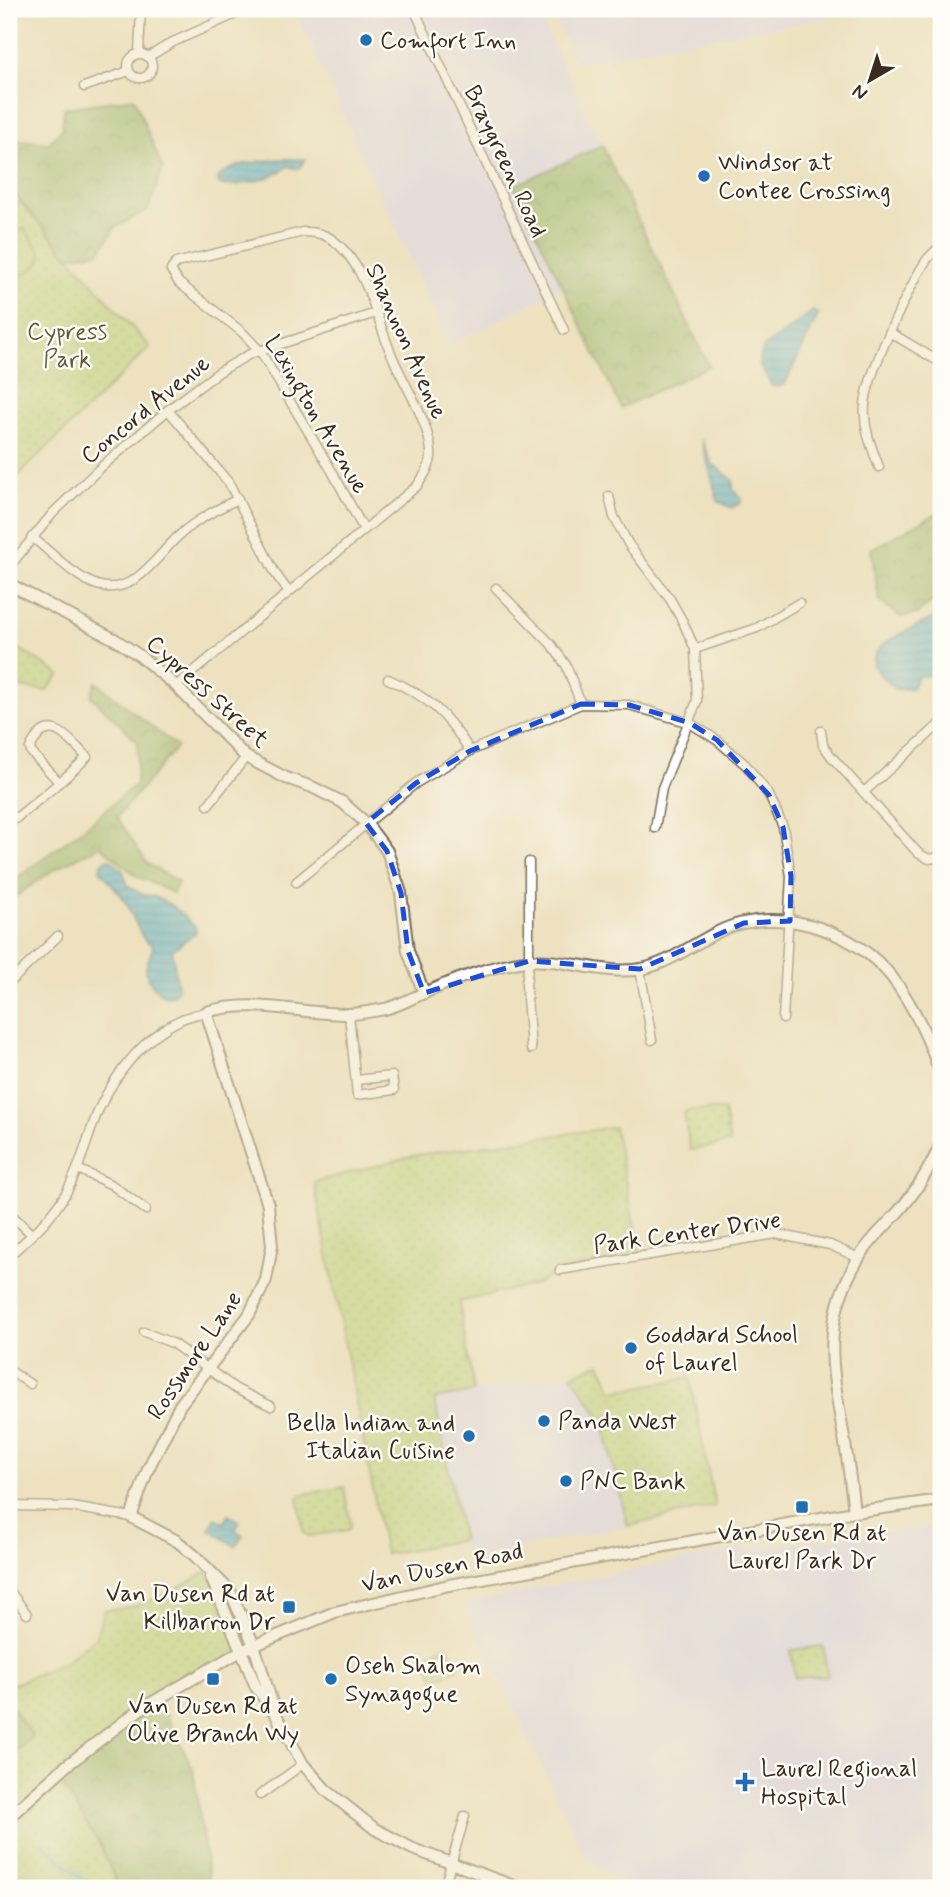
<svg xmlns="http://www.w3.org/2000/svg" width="950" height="1897" font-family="Mynerve,sans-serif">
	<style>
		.built { fill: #dbd6f7 }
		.green { fill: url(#green-dots); stroke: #797f4c; stroke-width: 2 }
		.forest { fill: url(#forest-crowns); stroke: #667044; stroke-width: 2 }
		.pitch { fill: #b7d47b; stroke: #797f4c; stroke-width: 2 }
		.water { fill: url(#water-rules); stroke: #476c78; stroke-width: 2 }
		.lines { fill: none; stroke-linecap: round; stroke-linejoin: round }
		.stream { stroke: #53afd1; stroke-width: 2.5 }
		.street-casing { stroke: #796a57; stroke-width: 11 }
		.secondary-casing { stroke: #796a57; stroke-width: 14 }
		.street { stroke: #fff; stroke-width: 8 }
		.secondary { stroke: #fff; stroke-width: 10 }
		.marked { fill: none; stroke: #1d4ed8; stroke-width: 5; stroke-dasharray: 14 9; stroke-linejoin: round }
		.poi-dot { fill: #1f6fb2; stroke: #fdfcf7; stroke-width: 2.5 }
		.labels { text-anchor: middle; stroke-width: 5; stroke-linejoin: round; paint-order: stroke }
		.poi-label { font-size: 24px; fill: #3b2a1e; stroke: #fdfcf7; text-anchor: start }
		.street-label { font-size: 24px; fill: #3b2a1e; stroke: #fdfcf7 }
		.park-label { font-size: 24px; fill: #605d3a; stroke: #fdfcf7 }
	</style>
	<defs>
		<pattern id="green-dots" width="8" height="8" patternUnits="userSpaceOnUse" patternTransform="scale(1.75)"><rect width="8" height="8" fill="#b7d47b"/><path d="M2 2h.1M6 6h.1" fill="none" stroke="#9eb66a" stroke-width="1.8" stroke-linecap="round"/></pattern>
		<pattern id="forest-crowns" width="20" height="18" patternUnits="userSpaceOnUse" patternTransform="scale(1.75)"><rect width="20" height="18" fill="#91b66b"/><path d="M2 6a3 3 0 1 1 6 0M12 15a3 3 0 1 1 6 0" fill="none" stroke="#789457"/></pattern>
		<pattern id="water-rules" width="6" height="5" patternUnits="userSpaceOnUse" patternTransform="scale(1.75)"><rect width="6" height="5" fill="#53afd1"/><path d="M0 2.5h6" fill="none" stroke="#468fa9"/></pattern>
	</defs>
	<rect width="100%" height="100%" fill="#fdfcf7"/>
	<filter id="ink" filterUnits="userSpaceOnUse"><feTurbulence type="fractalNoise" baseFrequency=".0143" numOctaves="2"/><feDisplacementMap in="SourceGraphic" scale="14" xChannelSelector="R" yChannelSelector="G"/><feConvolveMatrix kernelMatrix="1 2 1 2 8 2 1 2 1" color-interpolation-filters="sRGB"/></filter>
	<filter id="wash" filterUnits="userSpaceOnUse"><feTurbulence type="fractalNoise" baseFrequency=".00686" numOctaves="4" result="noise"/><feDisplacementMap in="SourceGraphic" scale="28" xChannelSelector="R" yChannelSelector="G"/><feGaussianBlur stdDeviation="1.57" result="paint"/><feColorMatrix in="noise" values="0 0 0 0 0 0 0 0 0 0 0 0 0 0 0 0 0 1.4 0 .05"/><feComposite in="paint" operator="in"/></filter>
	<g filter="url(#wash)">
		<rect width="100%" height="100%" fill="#ede1c0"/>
		<g class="built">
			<path d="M294,9h242l66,136 -87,42 48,100 -113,58z"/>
			<path d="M550,9h328l-302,53z"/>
			<path d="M572,1375l30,45 26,106 -162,32 -32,-160z"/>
			<path d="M941,1526v362h-310l-44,-28 -124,-257 266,-52z"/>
		</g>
		<g class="green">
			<path d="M20,202l130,145 -141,138v-277z"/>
			<path d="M14,645l46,30 -14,16 -33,-5 -4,6v-46z"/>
			<path d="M687,1110h37l6,33 -40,7 -6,-36z"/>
			<path d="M614,1127l27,129 -81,14 -23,14 -78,18 15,90 -40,7 29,141 -78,14 -71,-372 102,-27z"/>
			<path d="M600,1363l13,28 77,-13 25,128 -87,20 -26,-106 -30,-45z"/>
			<path d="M344,1487l7,39 -3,4 -39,6 -5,-3 -6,-35 2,-3z"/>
			<path d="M208,1571l33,80 -60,33 -125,91 44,70 19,43h-110v-136l13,-5 11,-11 -24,-32v-18l54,-23 33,-26 8,-27c38,0 72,-21 104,-39z"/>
			<path d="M447,1645l12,23 -24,12 -11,-23z"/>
			<path d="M823,1646l5,30 -33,2 -4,-28z"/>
		</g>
		<g class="forest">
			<path d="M134,98l29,71 -15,41 -32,17 -17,25 -31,5 -59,-69v-54l11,6 29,3 13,-14 2,-21z"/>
			<path d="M602,145l107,221 -88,42 -107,-222z"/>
			<path d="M941,511v84l-24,19 -17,3 -21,-16 -8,-52z"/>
			<path d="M96,682l81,65 -60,70 30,46 31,19 -5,11 -37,-17 -36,-30 -45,23 -46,32v-17l79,-59 48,-41 2,-42 -47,-46z"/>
			<path d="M158,1698l35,71 17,119h-91l-19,-43 -44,-70z"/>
			<path d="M9,1704l24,32 -11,11 -13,5z"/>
		</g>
		<path class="pitch" d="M24,228l16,23 1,9c-9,12 -18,17 -32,10v-29z"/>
		<g class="water">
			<path d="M276,159h30l-8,10 -10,-3c-13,13 -50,21 -68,19l-3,-6c14,-17 40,-16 59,-20z"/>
			<path d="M813,311l6,3 -34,70 -6,3 -7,-1 -13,-22 4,-16z"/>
			<path d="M701,439l11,24 21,17v9l9,10 -2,5 -9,4 -13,-7z"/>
			<path d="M941,613v56l-9,6 -14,1 -6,12 -15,2 -18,-16 -6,-10c-1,-26 48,-36 68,-51z"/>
			<path d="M107,859h3l13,12 5,14 13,9 13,2 20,11 21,20 1,6 -24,17 6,38c-9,22 -33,-6 -32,-20 1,-7 6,-15 7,-22l-10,-8 -19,-39 -24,-29 1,-6z"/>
			<path d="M229,1515l11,7 -5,8 8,5 -8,11 -26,-17 7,-11 8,5z"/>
		</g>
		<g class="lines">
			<g class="stream">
				<path d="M42,1842l50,46"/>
				<path d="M12,1870l22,18"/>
			</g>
		</g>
	</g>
	<g filter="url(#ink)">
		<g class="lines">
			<g class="street-casing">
				<g id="street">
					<path d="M414,9l150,321"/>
					<path d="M139,54l2,-45"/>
					<circle cx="140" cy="66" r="12"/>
					<path d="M148,57l25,-15 74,-33"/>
					<path d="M84,87l45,-16"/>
					<path d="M891,333l50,30"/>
					<path d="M168,410l61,73 46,90 13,18"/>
					<path d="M879,467c-8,-21 -16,-40 -14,-62 1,-28 45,-120 61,-144 4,-6 10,-11 15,-15"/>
					<path d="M609,496l5,21 15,28 41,54 13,23 12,27 2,52 -35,87 -7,40"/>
					<path d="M32,537c20,16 42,40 65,48 39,13 61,-33 86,-53 16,-14 36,-24 55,-33"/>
					<path d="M9,567l44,-54 46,-44 69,-59 51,-38 31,-18 126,-41"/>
					<path d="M496,588l55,56 15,21 15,39"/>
					<path d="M695,649l62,-21 42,-25"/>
					<path d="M388,679c40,17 59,35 82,72"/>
					<path d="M176,686l241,-200c7,-10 15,-21 14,-34 -2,-30 -26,-66 -38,-94 -16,-36 -23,-82 -52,-111 -12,-12 -22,-15 -38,-15l-127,31 -5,7 8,13 63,49 18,19 73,122 30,55"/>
					<path d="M821,731l2,14 8,11 87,97 11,6 12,-2"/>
					<path d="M864,792l77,-69"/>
					<path d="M208,805l38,-48"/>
					<path d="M9,824c26,-22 55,-43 78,-67 -19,-18 -38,-47 -57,-9l1,4 28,30"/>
					<path d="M529,862v99l-3,23 5,65"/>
					<path d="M296,882l120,-99 54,-32 111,-47 48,1 61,18 27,17 29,25 23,30 14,32 8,49 -8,143"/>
					<path d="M640,969l12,71"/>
					<path d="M9,983l49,-47"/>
					<path d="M349,1014l8,81 37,-5 -2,-14 -36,4"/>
					<path d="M78,1169l34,16 34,25"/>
					<path d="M9,1212l23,23"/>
					<path d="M9,1256c21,-19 42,-37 57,-63 15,-26 21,-56 33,-84 16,-35 46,-73 81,-89 8,-4 18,-6 26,-8"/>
					<path d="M560,1270l216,-36 54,11 29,13"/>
					<path d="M144,1332l28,11 64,46 35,17"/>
					<path d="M9,1370l21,14"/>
					<path d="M9,1506l63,1 59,10"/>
					<path d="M9,1590l18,24"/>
					<path d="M260,1795l43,-31"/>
					<path d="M444,1888l21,-72"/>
				</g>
			</g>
			<g class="secondary-casing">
				<g id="secondary">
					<path d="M936,9l5,9"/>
					<path d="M9,584l107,56 24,16 36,30 70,71 40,21 26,9 30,15 24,21 21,28 14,42 7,58 16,42"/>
					<path d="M854,1512c-3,-27 -6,-53 -11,-80 -12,-68 -22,-113 17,-176 11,-17 25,-29 38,-44 18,-20 32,-44 43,-68"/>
					<path d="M211,1577l45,110 19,26 28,51 23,26 49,39 38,20 106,39"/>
					<path d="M275,1713l-21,-68 -24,-54 -36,-36 -17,-14 -46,-24 17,-48 32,-64 69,-90 17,-35 6,-34 -4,-41 -62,-193c49,-14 93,2 142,2 12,0 25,-3 37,-5 13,-3 27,-11 39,-16 33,-14 66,-27 101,-32 38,-4 79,15 117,8 37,-8 64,-38 101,-46 54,-11 113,11 148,53 22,28 39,66 50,99"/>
					<path d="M9,1817l57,-51 73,-56 102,-59 94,-39 114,-27 405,-73 87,-12"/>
				</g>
			</g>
			<use href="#street" class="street"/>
			<use href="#secondary" class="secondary"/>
		</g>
	</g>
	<path d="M0 0H950V1897H0ZM581,704l48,1 61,18 27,17 52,55 14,32 8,49 -1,45 -46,2 -104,46 -111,-8 -105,32 -16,-42 -7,-58 -14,-42 -21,-28 50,-40 54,-32z" fill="#ede1c0" fill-opacity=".55" fill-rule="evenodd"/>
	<path class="marked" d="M581,704l48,1 61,18 27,17 52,55 14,32 8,49 -1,45 -46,2 -104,46 -111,-8 -105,32 -16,-42 -7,-58 -14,-42 -21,-28 50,-40 54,-32z"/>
	<g class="poi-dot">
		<circle cx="366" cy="40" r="7"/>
		<circle cx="704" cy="176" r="7"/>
		<circle cx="631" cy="1348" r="7"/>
		<circle cx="544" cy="1421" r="7"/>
		<circle cx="469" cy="1436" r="7"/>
		<circle cx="566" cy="1481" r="7"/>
		<rect x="795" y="1500" width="14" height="14" rx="3.5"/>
		<rect x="282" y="1600" width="14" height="14" rx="3.5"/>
		<rect x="206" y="1672" width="14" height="14" rx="3.5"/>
		<circle cx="331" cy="1679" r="7"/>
		<path d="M741.5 1771.5h7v7h7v7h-7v7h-7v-7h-7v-7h7z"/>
	</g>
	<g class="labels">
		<g class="poi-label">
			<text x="380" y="48">Comfort Inn</text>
			<text x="718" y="170">Windsor at<tspan x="718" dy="28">Contee Crossing</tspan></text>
			<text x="645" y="1342">Goddard School<tspan x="645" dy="28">of Laurel</tspan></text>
			<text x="558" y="1429">Panda West</text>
			<text x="455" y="1430" text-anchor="end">Bella Indian and<tspan x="455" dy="28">Italian Cuisine</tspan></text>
			<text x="580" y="1489">PNC Bank</text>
			<text x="802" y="1540" text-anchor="middle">Van Dusen Rd at<tspan x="802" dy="28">Laurel Park Dr</tspan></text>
			<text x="275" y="1601" text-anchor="end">Van Dusen Rd at<tspan x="275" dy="28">Killbarron Dr</tspan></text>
			<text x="345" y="1673">Oseh Shalom<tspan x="345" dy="28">Synagogue</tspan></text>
			<text x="213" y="1713" text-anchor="middle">Van Dusen Rd at<tspan x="213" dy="28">Olive Branch Wy</tspan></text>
			<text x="761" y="1776">Laurel Regional<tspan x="761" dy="28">Hospital</tspan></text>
		</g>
		<g class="street-label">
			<text transform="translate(506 161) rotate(65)" y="8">Braygreen Road</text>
			<text transform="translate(407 341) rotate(66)" y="8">Shannon Avenue</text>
			<text transform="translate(145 409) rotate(-39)" y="8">Concord Avenue</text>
			<text transform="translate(317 414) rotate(59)" y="8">Lexington Avenue</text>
			<text transform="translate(208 691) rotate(42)" y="8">Cypress Street</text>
			<text transform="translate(687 1232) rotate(-8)" y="8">Park Center Drive</text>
			<text transform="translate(194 1355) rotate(-56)" y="8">Rossmore Lane</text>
			<text transform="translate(442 1567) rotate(-12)" y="8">Van Dusen Road</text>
		</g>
		<g class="park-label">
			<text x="67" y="339">Cypress<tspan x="67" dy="28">Park</tspan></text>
		</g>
	</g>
	<rect width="950" height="1897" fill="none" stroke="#fdfcf7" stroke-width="35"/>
	<g transform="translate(870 80) rotate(219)" stroke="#fdfcf7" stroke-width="5" paint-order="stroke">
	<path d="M0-5L12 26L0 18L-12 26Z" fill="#3b2a1e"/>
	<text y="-10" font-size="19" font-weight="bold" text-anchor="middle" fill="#3b2a1e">N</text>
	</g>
</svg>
